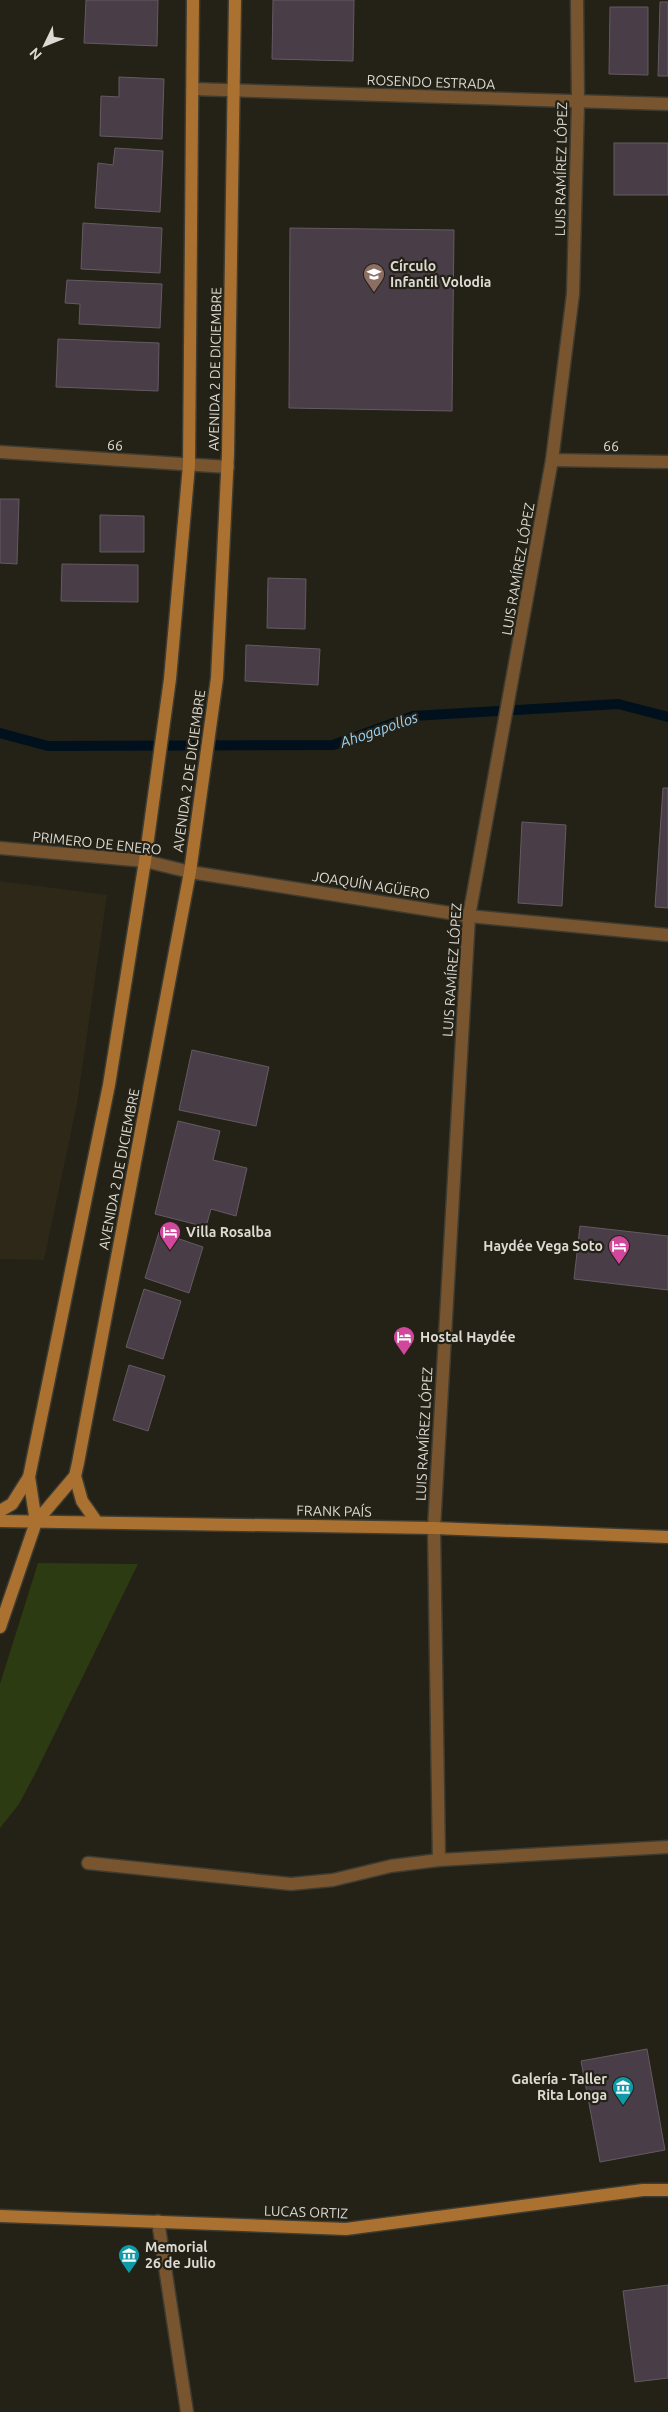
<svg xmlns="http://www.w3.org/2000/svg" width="668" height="2412" font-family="Ubuntu,sans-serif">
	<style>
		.built { fill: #2d2817 }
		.green { fill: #2c3b11 }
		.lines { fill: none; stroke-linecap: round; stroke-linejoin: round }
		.stream { stroke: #00111d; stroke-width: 10 }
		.building { fill: #493e47; stroke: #655a63 }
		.service-casing { stroke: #3e3b30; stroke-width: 15 }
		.minor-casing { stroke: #3e3b30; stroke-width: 15 }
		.secondary-casing { stroke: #3e3b30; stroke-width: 15 }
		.service { stroke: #78552f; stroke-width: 12 }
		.minor { stroke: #78552f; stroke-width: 12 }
		.secondary { stroke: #aa7131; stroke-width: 12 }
		.labels { text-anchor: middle; stroke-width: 4.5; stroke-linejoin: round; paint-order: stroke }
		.street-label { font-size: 14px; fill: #dcdad2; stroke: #242116 }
		.poi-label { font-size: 14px; font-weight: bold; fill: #dcdad2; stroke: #242116; text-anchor: start }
		.water-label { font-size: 15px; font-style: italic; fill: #9cd4f8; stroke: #242116 }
	</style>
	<rect width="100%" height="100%" fill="#242116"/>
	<path class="built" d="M0,881l107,14 -30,209 -33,156 -44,-1z"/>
	<path class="green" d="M38,1563l100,1 -101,206 -18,34 -19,24v-144z"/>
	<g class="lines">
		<path class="stream" d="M0,733l48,13 285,-1 80,-29 205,-12 50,13"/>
	</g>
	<g class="building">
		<path d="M86,0h72l-1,46 -73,-3z"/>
		<path d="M273,0h81l-1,61 -81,-2z"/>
		<path d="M660,2h8v74h-10z"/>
		<path d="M610,7h38v68l-39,-1z"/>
		<path d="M119,77l45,2 -2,60 -62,-3 1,-40 18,1z"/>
		<rect x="614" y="143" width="54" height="52"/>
		<path d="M115,148l48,3 -3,61 -65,-4 3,-45 15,2z"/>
		<path d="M83,223l79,5 -2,45 -79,-4z"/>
		<path d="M290,228l164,2 -2,181 -163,-3z"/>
		<path d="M67,280l95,4 -2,44 -81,-4 1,-20 -15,-1z"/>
		<path d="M58,339l101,4 -1,48 -102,-4z"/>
		<path d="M0,499h19l-2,65 -17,-1z"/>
		<path d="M100,515l44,1v36h-44z"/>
		<path d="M62,564l76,1v37l-77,-1z"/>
		<path d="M268,578l38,1 -1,50 -38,-1z"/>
		<path d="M246,645l74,4 -2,36 -73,-4z"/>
		<path d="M663,788h5v120l-13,-1z"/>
		<path d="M522,822l44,3 -4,81 -44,-3z"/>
		<path d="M192,1050l77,17 -13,59 -77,-16z"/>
		<path d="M178,1121l42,10 -7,29 34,8 -11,48 -25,-7 -5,18 -51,-13z"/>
		<path d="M580,1226l88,10v54l-94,-11z"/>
		<path d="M159,1232l44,15 -14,46 -44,-15z"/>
		<path d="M144,1289l37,12 -18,58 -37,-12z"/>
		<path d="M129,1365l36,11 -17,55 -35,-11z"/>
		<path d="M647,2049l18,101 -65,12 -19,-101z"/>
		<path d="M668,2285v93l-33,4 -12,-91z"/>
	</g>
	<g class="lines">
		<g class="service-casing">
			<path id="service" d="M88,1863l203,21 42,-4 58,-14 48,-6"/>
		</g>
		<g class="minor-casing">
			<g id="minor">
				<path d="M577,0l1,102 -5,192 -21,166 -83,456 -35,612 5,332 229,-13"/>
				<path d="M193,89l475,15"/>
				<path d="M0,452l228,15"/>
				<path d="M552,460l116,2"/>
				<path d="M0,848l145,13 45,11 279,44 199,19"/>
				<path d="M158,2221l29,191"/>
			</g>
		</g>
		<g class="secondary-casing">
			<g id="secondary">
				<path d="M75,1476l7,25 14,20"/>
				<path d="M0,1511l12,-7 17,-27"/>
				<path d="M0,1521l434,7 234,9"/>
				<path d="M36,1522l-7,-45 80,-392 36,-224 25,-182 19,-214 4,-465"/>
				<path d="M0,1627l36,-105 39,-46 3,-13 112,-591 27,-194 11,-224 7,-454"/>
				<path d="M0,2216l346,13 297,-39h25"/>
			</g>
		</g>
		<use href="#service" class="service"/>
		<use href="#minor" class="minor"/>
		<use href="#secondary" class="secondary"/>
	</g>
	<defs>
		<g id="school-pin" transform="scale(1.125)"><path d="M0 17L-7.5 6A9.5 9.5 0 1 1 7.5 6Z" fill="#8d6e63" stroke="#242116"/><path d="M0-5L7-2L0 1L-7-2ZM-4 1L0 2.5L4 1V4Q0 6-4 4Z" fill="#fff"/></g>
		<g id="hotel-pin" transform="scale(1.125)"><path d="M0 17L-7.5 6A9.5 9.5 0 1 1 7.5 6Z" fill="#d1479c" stroke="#242116"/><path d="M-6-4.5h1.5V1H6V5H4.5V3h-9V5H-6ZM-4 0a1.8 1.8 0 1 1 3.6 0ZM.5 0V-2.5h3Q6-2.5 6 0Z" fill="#fff"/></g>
		<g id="museum-pin" transform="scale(1.125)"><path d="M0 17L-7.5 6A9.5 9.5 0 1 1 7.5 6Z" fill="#0f9aa8" stroke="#242116"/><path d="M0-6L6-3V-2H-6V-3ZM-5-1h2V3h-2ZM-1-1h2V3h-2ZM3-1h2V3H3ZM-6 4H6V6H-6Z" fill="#fff"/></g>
	</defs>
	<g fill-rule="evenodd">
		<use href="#school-pin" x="374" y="274"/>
		<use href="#hotel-pin" x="170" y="1232"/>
		<use href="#hotel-pin" x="619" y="1246"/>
		<use href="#hotel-pin" x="404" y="1337"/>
		<use href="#museum-pin" x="623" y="2087"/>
		<use href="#museum-pin" x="129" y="2255"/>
	</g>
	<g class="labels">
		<g class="street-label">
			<text transform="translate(431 82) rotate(2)" y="5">ROSENDO ESTRADA</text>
			<text transform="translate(561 169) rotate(-89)" y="5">LUIS RAMÍREZ LÓPEZ</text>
			<text transform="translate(215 369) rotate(-89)" y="5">AVENIDA 2 DE DICIEMBRE</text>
			<text transform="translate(115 445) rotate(4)" y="5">66</text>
			<text transform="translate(611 446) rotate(1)" y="5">66</text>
			<text transform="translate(518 569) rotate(-80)" y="5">LUIS RAMÍREZ LÓPEZ</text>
			<text transform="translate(189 771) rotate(-82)" y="5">AVENIDA 2 DE DICIEMBRE</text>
			<text transform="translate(97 843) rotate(6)" y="5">PRIMERO DE ENERO</text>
			<text transform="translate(371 885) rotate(9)" y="5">JOAQUÍN AGÜERO</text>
			<text transform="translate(452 970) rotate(-86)" y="5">LUIS RAMÍREZ LÓPEZ</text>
			<text transform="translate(119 1169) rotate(-79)" y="5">AVENIDA 2 DE DICIEMBRE</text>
			<text transform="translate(424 1434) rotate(-87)" y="5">LUIS RAMÍREZ LÓPEZ</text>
			<text transform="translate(334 1511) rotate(1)" y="5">FRANK PAÍS</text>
			<text transform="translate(306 2212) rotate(2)" y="5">LUCAS ORTIZ</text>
		</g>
		<g class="poi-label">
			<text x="390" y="271">Círculo<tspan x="390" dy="16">Infantil Volodia</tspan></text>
			<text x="186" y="1237">Villa Rosalba</text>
			<text x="603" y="1251" text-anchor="end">Haydée Vega Soto</text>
			<text x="420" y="1342">Hostal Haydée</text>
			<text x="607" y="2084" text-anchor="end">Galería - Taller<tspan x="607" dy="16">Rita Longa</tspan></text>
			<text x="145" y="2252">Memorial<tspan x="145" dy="16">26 de Julio</tspan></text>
		</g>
		<g class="water-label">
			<text transform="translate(379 730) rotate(-19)" y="5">Ahogapollos</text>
		</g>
	</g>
	<g transform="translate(45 45) rotate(227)" stroke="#242116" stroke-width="4" paint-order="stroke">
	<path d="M0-4L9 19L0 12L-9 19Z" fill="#dcdad2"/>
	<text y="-8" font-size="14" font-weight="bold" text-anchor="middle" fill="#dcdad2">N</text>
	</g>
</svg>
